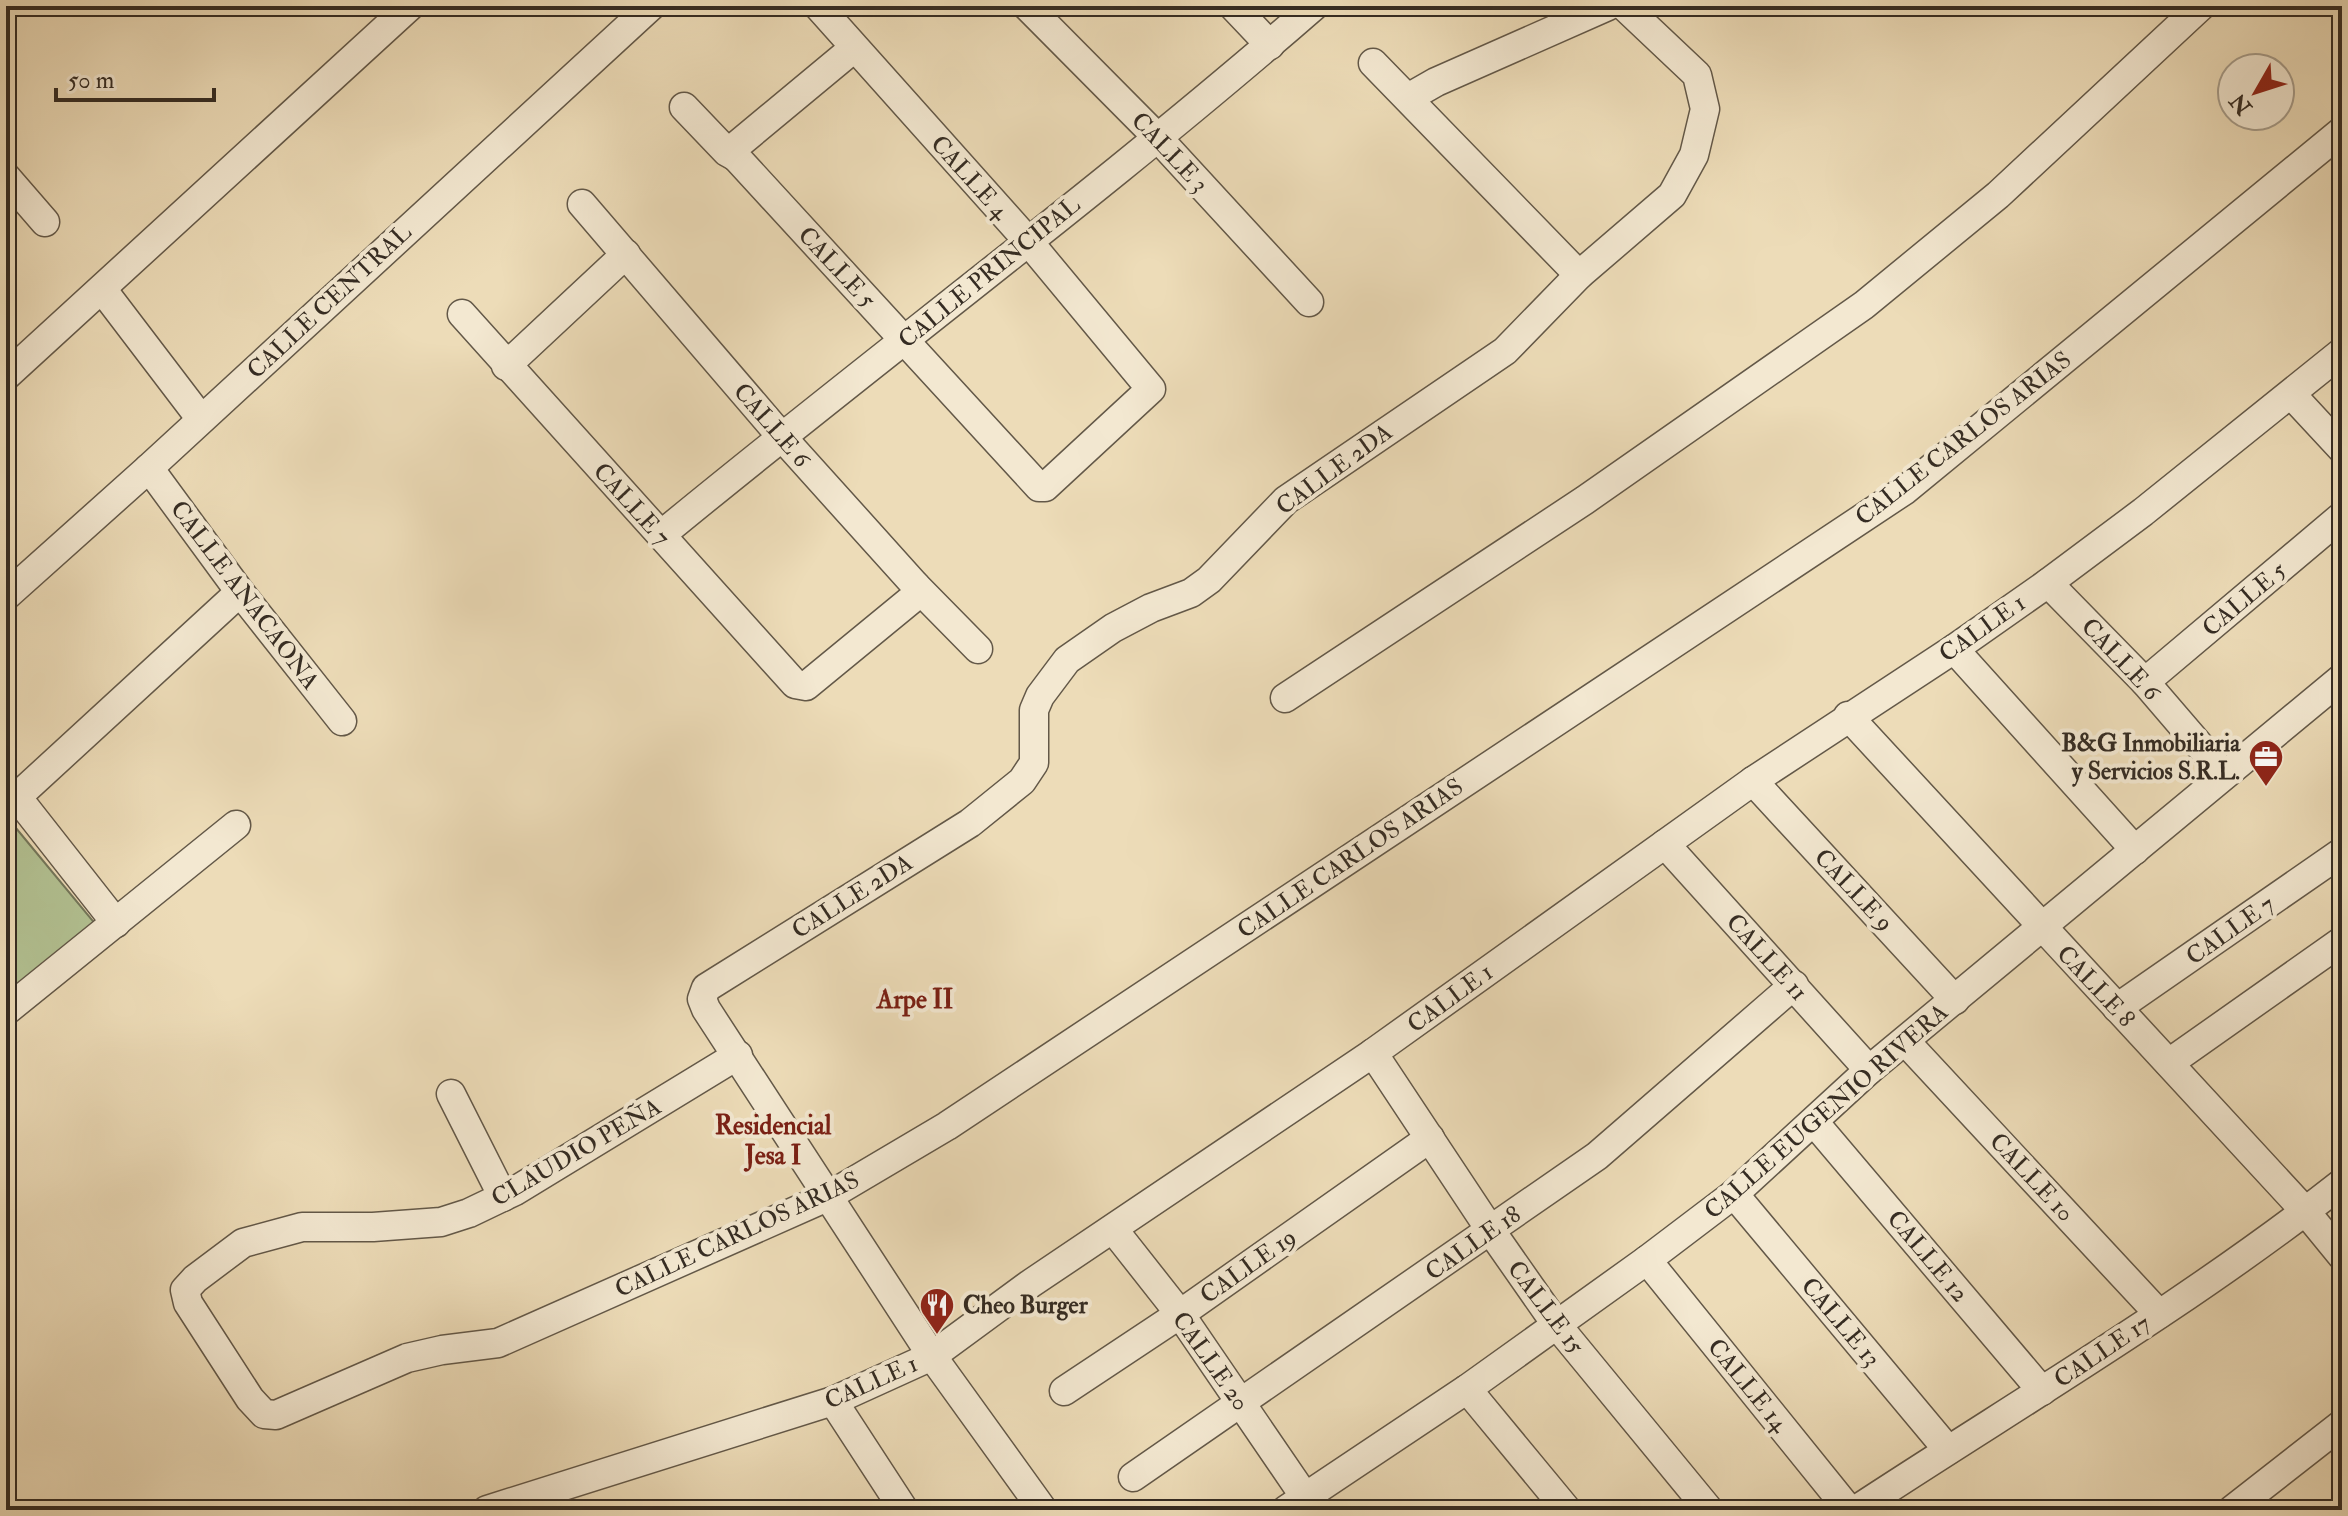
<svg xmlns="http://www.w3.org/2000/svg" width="2348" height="1516" font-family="'IM FELL Double Pica',serif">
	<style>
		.green { fill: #b3c293; stroke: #74775b; stroke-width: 2 }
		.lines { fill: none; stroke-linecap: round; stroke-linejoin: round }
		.minor-casing { stroke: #635848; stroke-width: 31 }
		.minor { stroke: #f3e8d1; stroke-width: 28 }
		.labels { text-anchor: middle; stroke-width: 8; stroke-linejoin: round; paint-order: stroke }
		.street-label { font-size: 24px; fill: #352c23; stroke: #f3e8d1 }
		.poi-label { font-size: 24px; font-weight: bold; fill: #352c23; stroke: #f3e8d1; text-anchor: end }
		.neighbourhood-label { font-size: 26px; font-weight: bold; fill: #7a1f14; stroke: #f3e8d1 }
	</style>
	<rect width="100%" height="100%" fill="#eddcb8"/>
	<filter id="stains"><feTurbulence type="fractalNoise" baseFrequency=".0025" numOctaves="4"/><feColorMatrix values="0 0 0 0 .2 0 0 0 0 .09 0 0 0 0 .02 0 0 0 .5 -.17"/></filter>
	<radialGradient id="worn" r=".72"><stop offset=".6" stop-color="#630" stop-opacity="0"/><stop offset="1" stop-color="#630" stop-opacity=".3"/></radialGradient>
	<path class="green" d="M6,816l96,116 -96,73z"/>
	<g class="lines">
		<g class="minor-casing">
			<g id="minor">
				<path d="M818,6l210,235 123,148 -106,98h-6l-303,-330v-11l118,-98"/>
				<path d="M1027,6l130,131 152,165"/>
				<path d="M1233,6l37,39"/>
				<path d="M1373,63l206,212"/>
				<path d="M1408,98l28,-16 172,-76"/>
				<path d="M684,107l43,45 9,5"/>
				<path d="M6,177l39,45"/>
				<path d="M102,289l99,130"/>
				<path d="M462,314l333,370 11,2 112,-92 -2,-8 -135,-150 -199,-232"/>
				<path d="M506,366l120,-112"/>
				<path d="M6,376l404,-370"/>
				<path d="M2291,394l51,55"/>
				<path d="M149,468l91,124 102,129"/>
				<path d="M661,535c216,-178 442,-345 653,-529"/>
				<path d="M2048,583l97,99 79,92"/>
				<path d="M916,586l62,63"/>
				<path d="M6,596l143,-128 502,-462"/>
				<path d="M1954,649l181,201"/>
				<path d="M2145,682l197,-166"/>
				<path d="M1285,698l300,-198 279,-195 134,-110 203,-189"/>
				<path d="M1848,716l458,496 36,44"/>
				<path d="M1753,781l202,219"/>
				<path d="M17,797l99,126"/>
				<path d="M6,807l234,-215"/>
				<path d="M1665,844l204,226"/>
				<path d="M2117,1008l225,-156"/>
				<path d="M6,1011l230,-186"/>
				<path d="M1905,1041l254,273"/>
				<path d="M1373,1053l118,178 65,93 153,186"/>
				<path d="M738,1055l-223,136 -46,22 -28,9 -68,5h-71l-59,16 -48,36 -10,11 3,13 62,96 14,15 12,1 131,-57 35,-8 56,-7 329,-146 120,-71 958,-636 437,-359"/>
				<path d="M2169,1063l173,-122"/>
				<path d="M451,1094l52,103"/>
				<path d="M1814,1122l228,269"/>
				<path d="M1734,1194l214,256"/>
				<path d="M1113,1229l67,85 125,183"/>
				<path d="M1647,1260l202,250"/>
				<path d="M1467,1389l100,121"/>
				<path d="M1064,1391l116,-77 250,-176"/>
				<path d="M833,1401l71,109"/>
				<path d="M1133,1477l464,-321 197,-171"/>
				<path d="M487,1510l346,-109 99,-45 98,-72 343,-231 380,-272 201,-132 94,-66 95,-71 199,-160"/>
				<path d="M1043,1510l-111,-154 -226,-347 -4,-10 4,-11 264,-165 52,-42 12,-18v-53l6,-14 27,-36 46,-32 38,-20 40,-15 18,-13 77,-80 219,-149 74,-76 93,-80 22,-40 11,-46 -8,-34 -73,-69"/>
				<path d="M1286,1510l181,-121 180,-129 87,-66 135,-124 473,-392"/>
				<path d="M1856,1510c163,-107 332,-206 486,-327"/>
				<path d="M2232,1510l110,-86"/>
			</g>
		</g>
		<use href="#minor" class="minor"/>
	</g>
	<defs>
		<g id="office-pin" transform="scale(1.8)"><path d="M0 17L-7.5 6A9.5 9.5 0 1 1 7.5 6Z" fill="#8f2418" stroke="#f3e8d1"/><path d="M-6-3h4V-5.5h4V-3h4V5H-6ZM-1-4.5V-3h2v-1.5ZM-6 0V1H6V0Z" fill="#fff"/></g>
		<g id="restaurant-pin" transform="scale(1.8)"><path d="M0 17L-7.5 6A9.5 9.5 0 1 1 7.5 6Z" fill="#8f2418" stroke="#f3e8d1"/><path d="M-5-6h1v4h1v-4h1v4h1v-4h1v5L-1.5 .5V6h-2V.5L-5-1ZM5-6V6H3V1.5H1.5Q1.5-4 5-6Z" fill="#fff"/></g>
	</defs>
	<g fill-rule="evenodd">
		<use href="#office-pin" x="2266" y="757"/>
		<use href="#restaurant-pin" x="937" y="1305"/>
	</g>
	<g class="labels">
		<g class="street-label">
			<text transform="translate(1170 152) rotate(47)" y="8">CALLE 3</text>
			<text transform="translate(970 177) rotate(48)" y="8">CALLE 4</text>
			<text transform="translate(837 267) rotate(47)" y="8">CALLE 5</text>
			<text transform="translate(989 272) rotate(-39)" y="8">CALLE PRINCIPAL</text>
			<text transform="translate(329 301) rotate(-43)" y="8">CALLE CENTRAL</text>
			<text transform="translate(772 425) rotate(49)" y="8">CALLE 6</text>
			<text transform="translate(1963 438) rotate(-38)" y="8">CALLE CARLOS ARIAS</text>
			<text transform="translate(1334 469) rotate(-36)" y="8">CALLE 2DA</text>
			<text transform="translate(632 504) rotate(48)" y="8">CALLE 7</text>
			<text transform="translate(245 595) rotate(53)" y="8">CALLE ANACAONA</text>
			<text transform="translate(2244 599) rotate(-40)" y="8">CALLE 5</text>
			<text transform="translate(1982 628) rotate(-35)" y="8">CALLE 1</text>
			<text transform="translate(2121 659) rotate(47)" y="8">CALLE 6</text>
			<text transform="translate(1350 858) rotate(-34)" y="8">CALLE CARLOS ARIAS</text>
			<text transform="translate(1854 890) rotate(47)" y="8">CALLE 9</text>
			<text transform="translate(852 896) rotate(-32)" y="8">CALLE 2DA</text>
			<text transform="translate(2230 930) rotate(-35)" y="8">CALLE 7</text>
			<text transform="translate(1767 957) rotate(48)" y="8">CALLE 11</text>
			<text transform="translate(2096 986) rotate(47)" y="8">CALLE 8</text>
			<text transform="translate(1450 998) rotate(-36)" y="8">CALLE 1</text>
			<text transform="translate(1826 1111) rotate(-41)" y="8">CALLE EUGENIO RIVERA</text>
			<text transform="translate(576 1152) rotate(-30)" y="8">CLAUDIO PEÑA</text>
			<text transform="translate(2032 1177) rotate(47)" y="8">CALLE 10</text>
			<text transform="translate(737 1234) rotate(-25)" y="8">CALLE CARLOS ARIAS</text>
			<text transform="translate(1473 1243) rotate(-35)" y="8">CALLE 18</text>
			<text transform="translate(1928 1256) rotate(50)" y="8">CALLE 12</text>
			<text transform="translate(1248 1266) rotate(-35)" y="8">CALLE 19</text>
			<text transform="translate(1546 1307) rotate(53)" y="8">CALLE 15</text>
			<text transform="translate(1841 1322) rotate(50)" y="8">CALLE 13</text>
			<text transform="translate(2102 1351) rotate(-34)" y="8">CALLE 17</text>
			<text transform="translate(1211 1361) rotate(55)" y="8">CALLE 20</text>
			<text transform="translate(871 1382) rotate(-24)" y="8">CALLE 1</text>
			<text transform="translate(1748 1385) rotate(51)" y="8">CALLE 14</text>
		</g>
		<g class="poi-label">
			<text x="2240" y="751">B&amp;G Inmobiliaria<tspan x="2240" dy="28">y Servicios S.R.L.</tspan></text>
			<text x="963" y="1313" text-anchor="start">Cheo Burger</text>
		</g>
		<g class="neighbourhood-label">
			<text x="915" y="1008">Arpe II</text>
			<text x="773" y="1134">Residencial<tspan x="773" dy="30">Jesa I</tspan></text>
		</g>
	</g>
	<rect width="2348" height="1516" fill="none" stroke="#eddcb8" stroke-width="32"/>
	<rect x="8" y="8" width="2332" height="1500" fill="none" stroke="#352c23" stroke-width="4"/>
	<rect x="16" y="16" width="2316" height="1484" fill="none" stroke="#352c23" stroke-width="2"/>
	<g transform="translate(2256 92) rotate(231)"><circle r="38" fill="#f3e8d1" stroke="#a79d8b" stroke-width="2"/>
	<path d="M0-6L14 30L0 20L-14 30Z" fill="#8f2418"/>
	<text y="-12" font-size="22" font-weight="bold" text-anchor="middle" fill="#352c23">N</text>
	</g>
	<path d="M56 88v12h158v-12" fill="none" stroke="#352c23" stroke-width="4"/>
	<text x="68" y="88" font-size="24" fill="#352c23" stroke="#f3e8d1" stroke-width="6" paint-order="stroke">50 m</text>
	<rect width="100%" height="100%" filter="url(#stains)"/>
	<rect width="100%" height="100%" fill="url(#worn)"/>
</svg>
